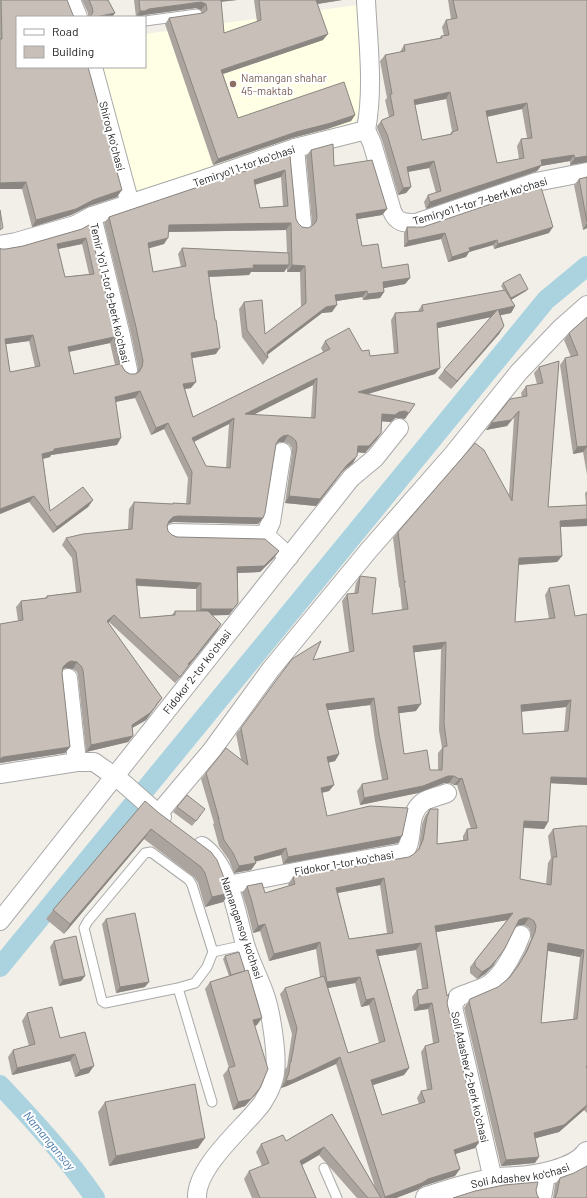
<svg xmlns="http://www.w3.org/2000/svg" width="587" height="1198" font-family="Barlow,sans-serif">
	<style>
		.education { fill: #ffffe5 }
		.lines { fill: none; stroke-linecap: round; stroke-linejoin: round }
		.canal { stroke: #aad3df; stroke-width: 20 }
		.service-casing { stroke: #a9a9a9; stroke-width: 11 }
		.minor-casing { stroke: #a9a9a9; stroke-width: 20 }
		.tertiary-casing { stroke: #a9a9a9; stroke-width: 24 }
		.service { stroke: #fff; stroke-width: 9 }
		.minor { stroke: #fff; stroke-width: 18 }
		.tertiary { stroke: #fff; stroke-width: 22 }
		.wall { fill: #aba49e; fill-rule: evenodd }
		.shaded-wall { fill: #8b8681 }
		.building { fill: #c7bfb8; stroke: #8b8681; fill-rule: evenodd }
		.education-dot { fill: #8d6e63; stroke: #fff; stroke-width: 1.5 }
		.labels { text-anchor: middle; stroke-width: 4; stroke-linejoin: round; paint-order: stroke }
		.education-label { font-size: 11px; fill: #785e54; stroke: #fff; text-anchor: start }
		.street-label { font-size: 11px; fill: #222; stroke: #fff }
		.water-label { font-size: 12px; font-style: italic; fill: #4a7aab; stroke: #fff }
	</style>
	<rect width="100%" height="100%" fill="#f2efe9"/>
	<path class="education" d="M357,5l8,96 -13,26 -215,68 -40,-128h48v-33z"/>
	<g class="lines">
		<g class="canal">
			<path d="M0,967l546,-667 41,-34"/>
			<path d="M0,1085c34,36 67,72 95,113"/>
		</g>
		<g class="service-casing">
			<g id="service">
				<path d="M145,21l52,-7"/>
				<path d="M213,952l32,-7"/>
				<path d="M178,988l17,-5 12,-16 6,-15 -21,-67 -3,-5 -38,-28 -6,1 -57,68 -4,7 18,73 3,2 73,-15 34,114"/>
				<path d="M324,1168l13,30"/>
			</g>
		</g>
		<g class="minor-casing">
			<g id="minor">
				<path d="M71,0l7,17"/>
				<path d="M366,0c2,43 8,87 0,130"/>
				<path d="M93,67l37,137"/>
				<path d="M366,130l6,13 20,68c5,12 12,12 24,12l120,-41 51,-10"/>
				<path d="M295,148l7,76"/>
				<path d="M92,216l29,120 7,34"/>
				<path d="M0,245l16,-3 59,-17 17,-9 110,-36 93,-32 71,-18"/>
				<path d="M173,533l92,2 24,22"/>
				<path d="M265,535l6,-13 11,-70"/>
				<path d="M68,678l9,84"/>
				<path d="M0,774l77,-12h17l27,19 41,36"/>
				<path d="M158,814l54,-64 59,-81 98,-119 85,-97 65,-81 42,-44 26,-23"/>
				<path d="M228,885l98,-19 76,-13c15,-10 2,-37 21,-51 6,-4 17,-6 24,-9"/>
				<path d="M0,921l351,-443 24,-20 24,-30"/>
				<path d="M493,1179l-40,-172 2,-5 3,-5c10,-5 26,-8 34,-15 12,-10 24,-33 29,-47"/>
				<path d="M197,1198c-1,-29 40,-65 58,-86 3,-4 7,-7 9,-12 4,-6 8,-15 10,-22 5,-17 -3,-66 -9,-83 -6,-17 -15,-34 -20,-51 -9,-31 -15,-78 -43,-98"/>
				<path d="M542,1198l4,-24"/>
			</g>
		</g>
		<g class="tertiary-casing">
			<g id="tertiary">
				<path id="s1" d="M427,1198c21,-7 43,-14 65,-18 8,-2 16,-1 25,-2 19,-1 58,-8 70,-25"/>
			</g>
		</g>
		<use href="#service" class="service"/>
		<use href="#minor" class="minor"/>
		<use href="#tertiary" class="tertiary"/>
	</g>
	<g class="wall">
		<path d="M0,0h67l50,197 -28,9 -18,9 -39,12 -10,-38h-22z"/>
		<path d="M82,0h26l7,13 -3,4h-24v-4z"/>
		<path d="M134,0h103l-16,2 3,31 33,-11 -3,-22h88l-25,4 6,36 -100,34 15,44 117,-3 -4,6 -24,8 -35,9 -79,27 -48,-141 4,-6 33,-4 -1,-4 -5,-2 -52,7 -3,2h-5z"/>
		<path d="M448,0h139v162l-17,3v-4l-29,5 -4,5 -111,38 -2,-7 4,-7 8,-2 -7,-25 -21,4 3,15 -5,6 -8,2 -16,-55 -5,-12v-2l5,-6 7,-3 -4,-17 2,-2 -7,-37 5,-6 15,-3 4,-7 36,-7 1,-2h3l-2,-9 4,-7 5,-1zM446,99l6,32 -2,3 -28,6 -7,-35zM522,109l5,29 -6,1 -4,7 2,13 -22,4 -10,-46z"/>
		<path d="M311,150l23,16 53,43 -5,6 -25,4 5,27 20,22 28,10 -5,6 -21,4v4l-4,6 -17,2 -1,-3 -26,4 -4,11 -10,1 -55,41 1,4 -5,7 -21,-28 -3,-28 5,-7 21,32 36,-27 -1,-35h-13v-4l-3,4h-33l-2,3 -40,2 7,77 -24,4 -1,30 -6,1 8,28 130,-65 -2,-4 4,-7 37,10 8,5 24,-2 -3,-34 4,-7 23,-2 4,-6 82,-14 -3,-5 2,-3 23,8 -15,9 4,6 -4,7 -11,2 4,11 -5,8 -48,55 -13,-11 6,-8 47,-53 -53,11 -3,46 -67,20 37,25 -5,-1h-5l-4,4 -9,-1 -1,12 -4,6 -12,14 -7,-1 -5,11 -10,8 -27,35 -31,-3 7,-50v-5l-3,-4 -5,-2h-5l-3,2 -13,74 -5,6 -85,-2 -5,2 -1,2 1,5 4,4 5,2 102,14 -5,7 -14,14 -22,1v30l-9,12h-17l9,9 -46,59 -66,-61 -1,1 54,75 -16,22 -14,8 1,8 -5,6 -42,10 -8,-76 -1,-4 -4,-3 -7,-1 -3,1 -1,4 8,74 -5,6 -65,10v-139l18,-3 -2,-14 5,-6 24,-3 2,-2 29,-4 -4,-34 -10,-13 4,-7 62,-8 1,-21 5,-7 38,2 1,-1 13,1 2,-26 -24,-49 -13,6 -16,-37 -19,4 1,43 -66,10 -1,2 -7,2 7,52 43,-11 -5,7 -35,26 -24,-31 -29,12 1,-265h5l17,-3 59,-17 7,-4 33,141 3,5 5,3h5l3,-2v-4l-7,-34 -27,-111 5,-6 181,-61 6,63 2,4 4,4 6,1 4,-1v-4l-6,-67zM281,177l2,29 -23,2 -5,-23zM286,230l1,23 -105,-5 -4,6 3,13 -28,5 -4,-24 15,-4 5,-12zM82,244l7,30 -24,3 -7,-28zM29,341l6,26 -25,5 -4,-28zM110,343l5,22 -41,9 -5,-22zM313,385l-2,33 -58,-3zM229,424l-3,44 -20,-2 -12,-24zM137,586l59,3v22h-21l-3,4 -32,3z"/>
		<path d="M587,177v51l-4,2 -9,-45 5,-6z"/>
		<path d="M407,227l142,6 -55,16 -1,-4 -24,7 -3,5 -18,5 -7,-23 -37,8v-14z"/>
		<path d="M587,317v158l-4,-23 -10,2 -13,-89 5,-7 6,-1 -7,-17 5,-7z"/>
		<path d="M559,361l-11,146 38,-2 -1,-12 2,-2v35l-26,1 1,29 -5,6 -39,3 -3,57 34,-3 -4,-24 4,-7 26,28 12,-2v171l-37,-2 -2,39 -4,7 -21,-1 -3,51 26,5 2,-21 3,-5 -3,-22 5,-7 34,-3v287l-3,-3 -25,22 -24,6v25l-34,3 -37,-158 6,-9 28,-12 11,-9 6,-8 7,-12 9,-19v-6l-2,-5 -5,-3h-5l-3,1 -23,40 -8,8 -8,5 -7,-6v-6l37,-47 -71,12 11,71 33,138 -5,7 -20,6v22l-32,10 -6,4 -21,8h-39l-38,-43 -17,10 14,33h-64l-8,-19 5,-8 13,-5 -6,-14 5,-8 25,-3 46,-27 43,73 -39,-123 -49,22 -6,2 3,-10 1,-9 2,-2 5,-33 -12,-40 5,-6 35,-11 -4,-28 -47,12 -9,-30 -7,2 -6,-24 -5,-16 5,-7 18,7 24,-7 -1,-2 5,-7 116,-20 5,-3 2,-2 3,-5 3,-23 3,-8 5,-7 7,35 26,-4v-4l4,-7h4l-14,-44h-3l-5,-2h-5l-26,10 -58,12 -3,-14 5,-7 20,-4 -7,-39 -5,-36 -42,5 11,44 -4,7 -7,2 6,22 -5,6 -7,2 5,23 71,27 -115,21 -2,-9 -26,7 1,1 -5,7 -17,3 -5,-13 -10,-14 -6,-22 1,-1 -13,-44 5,-6 35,-14 -5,-25 5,-6 72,-68 36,-8 -7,-51 5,-7h7l2,-11 4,-7 12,38 30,-4 -2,-21v-1l-1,-1 -6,-49 5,-6 111,-38 5,-77 -7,9 -21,4 36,-33 -1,-4 5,-7 11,-2 -3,-11 5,-6zM441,649l-2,81 3,18 -4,5v17h-8l-26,-16 -6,-41 18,-2 -2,-59zM566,707l-2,24 -41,3 -2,-22zM380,885l7,48 -38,6 -11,-46zM416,950l6,39 -5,1 -5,7 2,14 14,-2 5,34 -8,3 -4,6 6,38 -6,1 -4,7 2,6 -37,11 -9,-30 31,-10 5,-7 -31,-112zM548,951l32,6 -7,62 -32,4zM355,983l6,24 8,-2 10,38 -31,10 -20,-65z"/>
		<path d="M145,801l85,92 -7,9 -18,5 -7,-24 -4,-6 -50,-38 -80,95 -18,-15 7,-9z"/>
		<path d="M177,807l24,8 -9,11 -19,-14z"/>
		<path d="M106,919l39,68 -29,6 -14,-69z"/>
		<path d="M54,941l31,35 -4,5 -22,5 -9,-39z"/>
		<path d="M225,956l32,69 -2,1 5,62 -5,7 -10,11 -12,4 -10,-35 6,-7 -24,-79 5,-7 19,-6 -6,-17z"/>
		<path d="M27,1013l33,25 25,-6 4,41 -14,4 -5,-16 -58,14 -4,-18 5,-7 16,-4 -7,-25z"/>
		<path d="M105,1102l93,46 -89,18 -11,-54z"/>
		<path d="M574,1173l13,25h-34l2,-14 5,-6z"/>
	</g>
	<g class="shaded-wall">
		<path d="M218,0h19l-21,2z"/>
		<path d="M315,0h27l-31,5z"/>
		<path d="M201,2l5,2 -5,6 -5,-2 -52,7 -3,2h-5l4,-6 9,-2z"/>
		<path d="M115,13l-3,4h-16z"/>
		<path d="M328,34l-5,6 -106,36 4,-6z"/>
		<path d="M450,92l-4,7 -37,7 5,-6z"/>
		<path d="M527,103l-5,6 -41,9 5,-7z"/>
		<path d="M355,115l-4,6 -24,8 -35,9 -79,27 5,-6 78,-27z"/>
		<path d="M574,155l-4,6 -29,5 -4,5 -111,38 4,-7 111,-42z"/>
		<path d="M587,156v6l-17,3 5,-7z"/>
		<path d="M434,161l-5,7 -27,5 5,-6z"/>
		<path d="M285,170l-4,7 -31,9 4,-6z"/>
		<path d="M26,182l-4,7h-22v-6z"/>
		<path d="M411,187l-5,6 -8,2 5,-7z"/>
		<path d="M122,190l-5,7 -28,9 -18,9 -39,12 4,-7 57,-20z"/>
		<path d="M387,209l-5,6 -30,5 4,-6z"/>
		<path d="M291,223l-5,7 -122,2 5,-7z"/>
		<path d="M587,223v5l-4,2z"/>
		<path d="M553,227l-4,6 -55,16 4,-5z"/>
		<path d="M445,233l-4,6 -37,8 4,-6z"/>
		<path d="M86,238l-4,6 -29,6 4,-6z"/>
		<path d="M168,238l-4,6 -21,6 5,-7z"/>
		<path d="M497,240l-4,5 -24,7 -3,5 -18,5 4,-5 17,-9z"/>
		<path d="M253,265h36l-5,7h-33l-2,3 -45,2 4,-6z"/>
		<path d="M292,265l13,1 -5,6h-13z"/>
		<path d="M410,278l-5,6 -26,5 4,-7z"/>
		<path d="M528,289l-2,2 -17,10 2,-3z"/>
		<path d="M367,291l-5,6 -31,5 4,-7z"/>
		<path d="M384,292l-4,6 -17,2 5,-6z"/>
		<path d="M337,305l-5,7 -10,1 -56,43 1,-4 59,-45z"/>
		<path d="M515,306l-4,7 -78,16 4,-6z"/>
		<path d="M504,326l-5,8 -48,55 6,-8z"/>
		<path d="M33,335l-4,6 -29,4 5,-6z"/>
		<path d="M114,337l-4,6 -47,10 5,-6z"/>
		<path d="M220,348l-4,6 -29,5 4,-6z"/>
		<path d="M440,368l-5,6 -81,24 4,-6z"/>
		<path d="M317,378l-4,7 -72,36 4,-7z"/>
		<path d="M196,382l-5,6 -13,2 5,-6z"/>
		<path d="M140,391l-5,7 -25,5 5,-6z"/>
		<path d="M405,411l4,2 -4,6 -5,-1h-5l-4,4 -14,-1 5,-7z"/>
		<path d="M519,411l-12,15 -21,4 5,-7z"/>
		<path d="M234,418l-5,6 -42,21 5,-7z"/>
		<path d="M168,423l-4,6 -13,6 5,-7z"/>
		<path d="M381,433l-4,6 -12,14 -11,-1 4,-6z"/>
		<path d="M288,435l-4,7h-5l-5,3 5,-6 4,-3z"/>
		<path d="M121,438l-4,7 -66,10 -1,2 -13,3 5,-6 12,-5z"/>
		<path d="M587,446v1l-4,5 -10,2 4,-7z"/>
		<path d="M357,456l-4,7 -10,8 -27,35 -31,-3 4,-7 58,-31z"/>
		<path d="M34,496l-5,6 -29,12v-5z"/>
		<path d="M93,500l-5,7 -35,26 4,-6z"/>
		<path d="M178,516l85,2 -5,6 -85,-2 -5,2 -4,3 5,-6 4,-4z"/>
		<path d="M587,519v7l-31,1 4,-6z"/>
		<path d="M279,551l-5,7 -14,14 -27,1 4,-6z"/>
		<path d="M562,556l-5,6 -43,3 5,-7z"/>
		<path d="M136,579l65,4 -5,6 -64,-4z"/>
		<path d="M238,603l-9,12 -33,1 5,-7z"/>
		<path d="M114,615l-5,7 -7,6 5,-7z"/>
		<path d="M221,624l-4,7 -42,52 13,-19z"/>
		<path d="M446,642l-5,7 -32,4 4,-7z"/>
		<path d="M71,661l6,1 -4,7 -7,-1 -4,1 1,-2 4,-4z"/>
		<path d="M162,698l-16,22 -19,11 5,-6 24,-20z"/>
		<path d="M374,698l-4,7 -48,6 4,-7z"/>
		<path d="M571,700l-5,7 -50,5 5,-7z"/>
		<path d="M421,704l-5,7 -23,3 5,-7z"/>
		<path d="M133,736l-5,6 -42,10 5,-7z"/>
		<path d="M70,747l-5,6 -65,10v-4l3,-2z"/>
		<path d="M339,754l-4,7 -13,3 5,-7z"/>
		<path d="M448,776h6l-5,7h-5l-26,10 -58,12 4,-7z"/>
		<path d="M551,777l36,1v7l-41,-2z"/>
		<path d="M462,778l-5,7h-3l5,-6z"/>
		<path d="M334,785l-5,6 -13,3 5,-6z"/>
		<path d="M524,821l24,1 -4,7 -25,-2z"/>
		<path d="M151,829l-7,10 -80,95 6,-10z"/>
		<path d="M402,836l-4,7 -115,21 5,-7z"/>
		<path d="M286,848l-5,7 -32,8 5,-6z"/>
		<path d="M256,863l-5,7 -17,3 5,-7z"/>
		<path d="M384,878l-4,7 -48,9 4,-6z"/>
		<path d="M230,893l-7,9 -18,5 7,-10z"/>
		<path d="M513,913l-5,7 -77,13 4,-7z"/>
		<path d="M524,918h5l-5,7h-5l-5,2 5,-7z"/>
		<path d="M265,924l-5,7 -7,2 5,-7z"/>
		<path d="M320,942l-4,7 -47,12 5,-7z"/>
		<path d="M421,943l-5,7 -44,7 4,-7z"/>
		<path d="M548,943l36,7 -4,7 -36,-7z"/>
		<path d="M497,959l-4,7 -8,8 -8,5 5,-7z"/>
		<path d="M85,976l-4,5 -22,5 4,-6z"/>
		<path d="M360,977l-5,6 -32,6 4,-7z"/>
		<path d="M149,982l-4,5 -29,6 4,-6z"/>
		<path d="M374,998l-5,7 -8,2 5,-7z"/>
		<path d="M432,1003l-4,6 -14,2 5,-6z"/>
		<path d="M262,1018l-5,7 -9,3 5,-8z"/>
		<path d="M75,1054l-5,7 -58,14 5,-7z"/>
		<path d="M340,1057l-4,7 -49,22 -6,2 5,-7z"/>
		<path d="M94,1066l-5,7 -14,4 5,-7z"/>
		<path d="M409,1068l-5,7 -37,12 4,-7z"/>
		<path d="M260,1088l-5,7 -10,11 -12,4 5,-8z"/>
		<path d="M587,1105v1l-3,4 -25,22 -30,8 5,-7z"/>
		<path d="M205,1138l-7,10 -89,18 7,-10z"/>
		<path d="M480,1141l-5,7 -26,8 5,-6z"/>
		<path d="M324,1147l-5,8 -24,14 5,-8z"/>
		<path d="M539,1157l-4,6 -34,3 5,-6z"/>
		<path d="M460,1169l-5,7 -32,10 -6,4 -21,8h-12l1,-1 43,-18z"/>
	</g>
	<g class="building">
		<path d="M1,0h66l6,15 2,2h-58v50h71l34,123 -29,10 -17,9 -40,11 -10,-38 -26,1v-144h2z"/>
		<path d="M89,0h19l7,13 -19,4h-6l3,-5 -1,-5z"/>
		<path d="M139,0h82l3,33 37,-13 -2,-20h57l12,34 -107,36 17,48 106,-36 11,33 -24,8 -35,9 -78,27 -49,-141 34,-5 4,-3 -1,-6 -5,-2 -52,7 -4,2h-5z"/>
		<path d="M453,0h134v156l-12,2 -1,-3 -33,5 1,5 -112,37 -2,-7 13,-4 -7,-30 -27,6 4,20 -8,1 -16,-54 -6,-12 1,-2 12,-5 -4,-21h2l-7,-39 20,-4 -1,-6 38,-7 -1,-2 8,-1 -3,-15 11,-2zM450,92l8,38 -6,2v2l-30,6 -8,-40zM527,103l5,35 -11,1 3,19 -27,5 -11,-52z"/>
		<path d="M333,144l1,22 38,-6 15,49 -31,5 6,32 16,-2 4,24 26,-4 2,14 -27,4 1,10 -16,2 -1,-3 -32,4 2,10 -11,2 -59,45 1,6 -21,-28 -3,-28 18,-2 3,34 41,-31 -1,-37 -13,-1 -1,-42 -122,2 -1,13 -20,5 5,29 33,-6 -4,-18 107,5v12h-36l1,3 -46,3 7,49h1l4,28 -29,5 5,29 -13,2 10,33 137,-68 -5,-8 24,-13 13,23 7,-1 1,6 28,-3 -3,-40 28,-2 -1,-6 83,-15 10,16 -78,17 3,45 -82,24 57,12 -6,9 -4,-2 -6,1 -4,3 -13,-1 -1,19 -12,13h-11l-1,10 -10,9 -27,34 -31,-3 8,-49 -1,-6 -3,-3 -5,-3 -5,1 -4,3 -3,5 -11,69 -2,5 -85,-2 -5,1 -4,4 -2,5 1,5 4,4 5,2 88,2 14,12 -15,15 -27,1 1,36 -5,6h-32v-26l-65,-4 4,39 35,-3v-4h33l13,13 -27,34 -6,6 1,1 -9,12 -66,-62 -7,6 55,77 -6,7v1l-6,7 -18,12 1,11 -42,9 -8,-75 -2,-4 -4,-4 -6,-1 -4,2 -4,4 -1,6 8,74 -67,10 -3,2v-135l23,-4 -2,-19 26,-3v-2l34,-4 -5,-40 -10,-14 17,-4 49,-5 2,-27 39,2v-1l17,1 2,-32 -24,-49 -12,5 -16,-37 -25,6 6,41 -67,11v2l-12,3 8,57 33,-24 10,13 -36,27 -23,-31 -34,13v-261l1,1h5l17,-3 59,-17 7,-4 26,107 7,34 3,5 5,3h5l4,-2 3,-5 1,-6 -7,-34 -27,-110 181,-61 6,63 2,4 4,4 6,1 4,-2 4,-4 1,-5 -6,-67zM285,170l3,36 -28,2 -6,-28zM86,238l8,36 -29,3 -8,-33zM33,335l7,31 -30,6 -5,-33zM114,337l6,27 -46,10 -6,-27zM317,378l-2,40 -70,-4zM234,418l-4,50 -24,-2 -14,-28z"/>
		<path d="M587,177v45l-8,-43z"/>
		<path d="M541,187l12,40 -55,17 -1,-4 -28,8 1,3 -18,6 -7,-24 -37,8 -1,-14h16z"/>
		<path d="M0,210l3,18 -3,2z"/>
		<path d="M520,274l8,15 -17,9 -8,-15z"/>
		<path d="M498,309l6,17 -47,55 -13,-11z"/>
		<path d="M587,317v129l-10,1 -12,-89 13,-3 -9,-22z"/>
		<path d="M559,361l-11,146 39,-2v14l-27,2 2,35 -43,2 -4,64 40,-4 -6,-30 20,-3 6,31 12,-2v164l-36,-1 -3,45 -24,-1 -4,58 31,6 2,-28h4l-4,-28 27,-3h7v240l-1,1 1,1v37l-23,20 -30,8 5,24 -33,3 -37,-159 1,-2 28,-12 11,-9 9,-12 9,-15 8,-19 1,-6 -2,-5 -5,-3h-5l-5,2 -14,28 -8,11 -7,8 -8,5 -7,-6v-5l38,-48 -78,13 12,70 2,-2 -2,9 33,138 -26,9 6,19 -32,10 -6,4 -37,14 -45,-140 -48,23 -6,1 3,-9 1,-9 1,-1 6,-34 -12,-40 39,-12 24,77 37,-12 -11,-43 -8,2 -6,-23 -33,5 -7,-40 -46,12 -9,-30 -7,2 -6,-24 -5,-16 15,-3 3,10 30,-9 -2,-7 116,-20 5,-3 5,-5 4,-9 4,-23 3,-8h8l-1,35 31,-4 -1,-11 10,-1 -15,-50 -3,1 -5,-3h-6l-25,10 -59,12 -2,-14 26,-5 -9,-45 -5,-36 -48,6 13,50 -12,3 7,28 -13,3 6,28 43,-10 38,2 -6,28 -114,21 -2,-9 -32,9 2,6 -17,3 -6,-13 -9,-13 -6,-23 1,2 -13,-46 20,-25 22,17 -7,-37 51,-69 29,-18 -8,19 41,-9 -7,-57 11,-1 2,-17 16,2 -4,36 36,-5 -4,-27h2l-2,-2 -6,-48 77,-89 9,7 28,51 7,-90 -8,9 -20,3 19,-24 17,-3 -1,-10 17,-3 -4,-16zM446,642l-2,81 3,23 -4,1 -1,23h-12l-3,-20 -23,4 -6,-47 23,-3 -8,-58zM571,700l-3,31 -45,3 -2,-29zM384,878l9,55 -44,6 -13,-51zM421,943l7,45 -11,2 2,15 13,-2 7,39 -14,4 7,43 -11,2 4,11 -43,13 -11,-35 38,-12 -33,-118zM548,943l36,7 -7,69 -36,4z"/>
		<path d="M187,795l18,14 -9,12 -19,-14z"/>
		<path d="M145,801l14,12 52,39 6,8 13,33 -18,4 -7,-24 -4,-6 -50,-38 -81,95 -17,-14z"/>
		<path d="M135,913l14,69 -29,5 -14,-68z"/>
		<path d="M76,936l9,40 -22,4 -9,-39z"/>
		<path d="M239,952l6,19 -14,4 -6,-19z"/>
		<path d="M248,970l14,48 -9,2 15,49 -8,19 -9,11 -13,3 -10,-34 7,-2 -25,-84z"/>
		<path d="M52,1007l8,31 25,-6 9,34 -14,4 -5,-16 -58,14 -4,-18 22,-6 -8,-31z"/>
		<path d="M195,1084l10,54 -89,18 -11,-54z"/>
		<path d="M332,1114l49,84h-13l-44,-51 -24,14 16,37h-56l-11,-27 20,-8 -8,-19 22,-9 3,6z"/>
		<path d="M587,1166v32h-32l2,-5 3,-15 14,-5z"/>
		<path d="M538,1182l-2,8 1,5 2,3h-86l22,-7 29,-6z"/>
	</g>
	<circle class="education-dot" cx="233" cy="84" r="4"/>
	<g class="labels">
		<g class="education-label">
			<text x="241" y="82">Namangan shahar<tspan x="241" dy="13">45-maktab</tspan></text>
		</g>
		<g class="street-label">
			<text transform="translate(112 136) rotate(75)" y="4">Shiroq koʻchasi</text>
			<text transform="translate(244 166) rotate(-19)" y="4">Temiryoʻl 1-tor koʻchasi</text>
			<text transform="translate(480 201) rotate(-17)" y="4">Temiryoʻl 1-tor 7-berk koʻchasi</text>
			<text transform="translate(110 293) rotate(77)" y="4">Temir Yoʻl 1-tor 9-berk koʻchasi</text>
			<text transform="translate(197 672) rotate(-52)" y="4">Fidokor 2-tor koʻchasi</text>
			<text transform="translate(344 863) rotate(-10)" y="4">Fidokor 1-tor koʻchasi</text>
			<text transform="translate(242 928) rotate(71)" y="4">Namangansoy ko'chasi</text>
			<text transform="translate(470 1077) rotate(77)" y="4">Soli Adashev 2-berk koʻchasi</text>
			<text dy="4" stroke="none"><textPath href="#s1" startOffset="96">Soli Adashev ko'chasi</textPath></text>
		</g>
		<g class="water-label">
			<text transform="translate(49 1141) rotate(50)" y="4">Namangansoy</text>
		</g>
	</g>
	<rect x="16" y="16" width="130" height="52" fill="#ffffff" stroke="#a7a7a7"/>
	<rect x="24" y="29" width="20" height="6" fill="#ffffff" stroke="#a7a7a7"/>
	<text x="52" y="36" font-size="12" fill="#222222">Road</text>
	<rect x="24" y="46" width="20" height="12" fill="#c7bfb8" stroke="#a7a7a7"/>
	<text x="52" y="56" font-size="12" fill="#222222">Building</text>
</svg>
